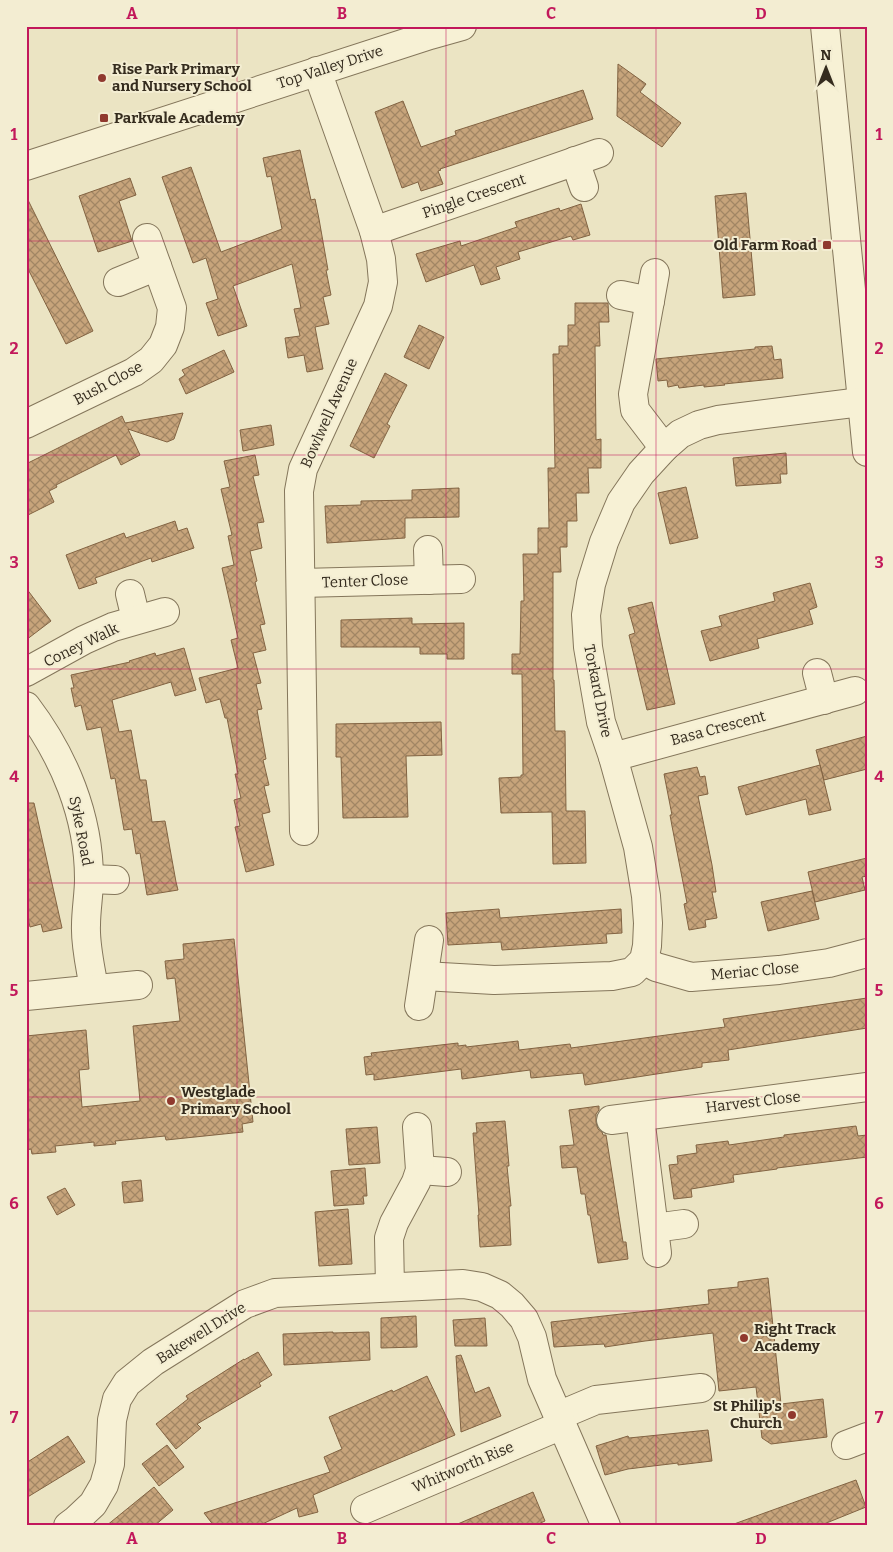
<svg xmlns="http://www.w3.org/2000/svg" width="893" height="1552" font-family="Bitter,serif">
	<style>
		.building { fill: url(#building-cross-hatch); stroke: #826342 }
		.lines { fill: none; stroke-linecap: round; stroke-linejoin: round }
		.minor-casing { stroke: #84765b; stroke-width: 30 }
		.minor { stroke: #f7f1d5; stroke-width: 28 }
		.grid { fill: none; stroke: #c2185b; stroke-width: 1; stroke-opacity: 0.55 }
		.poi-dot { fill: #90392e; stroke: #f3edd2; stroke-width: 2 }
		.labels { text-anchor: middle; stroke-width: 4; stroke-linejoin: round; paint-order: stroke }
		.street-label { font-size: 15px; fill: #352c1e; stroke: #f3edd2 }
		.poi-label { font-size: 15px; font-weight: bold; fill: #352c1e; stroke: #f3edd2; text-anchor: start }
		.neatline { fill: none; stroke: #c2185b; stroke-width: 2 }
		.grid-label { font-size: 16px; text-anchor: middle; font-weight: bold; fill: #c2185b }
	</style>
	<defs>
		<pattern id="building-cross-hatch" width="8" height="8" patternUnits="userSpaceOnUse" patternTransform="scale(1.25)"><rect width="8" height="8" fill="#c7a47b"/><path d="M0 0l8 8M0 8l8-8" fill="none" stroke="#a28664"/></pattern>
	</defs>
	<rect width="100%" height="100%" fill="#ebe4c3"/>
	<g class="building">
		<path d="M618,64l28,20 -6,8 41,31 -19,24 -45,-31z"/>
		<path d="M583,90l10,29 -153,50 1,1 -3,1 5,13 -22,7 -3,-9 -16,6 -27,-76 28,-11 18,46 35,-12 -1,-4z"/>
		<path d="M300,150l11,50 4,-1 4,20 9,51h-2l5,25 -8,2 6,27 -14,3 8,42 -16,3 -3,-17 -16,3 -3,-20 15,-2 -6,-27 7,-1 -9,-44 -59,22 14,40 -29,10 -12,-33 12,-4 -12,-41 -13,5 -31,-86 29,-10 30,85 61,-23 -11,-53 -4,1 -4,-19z"/>
		<path d="M130,178l6,17 -17,6 13,40 -34,11 -19,-56z"/>
		<path d="M746,193l9,102 -32,3 -8,-102z"/>
		<path d="M26,196l67,135 -27,13 -40,-79z"/>
		<path d="M581,204l9,31 -17,5 -2,-4 -53,16 2,7 -24,8 4,12 -19,6 -7,-20 -48,17 -10,-28 44,-13 1,5 56,-19 -2,-5 44,-14 1,3z"/>
		<path d="M575,303h33l1,19h-10l1,24h-5l1,94 5,-1v29h-13l1,25h-13l1,28h-10v26h-7l1,25h-8v108h1l1,51h10l1,80h19l1,52 -33,1 -1,-52 -51,1 -2,-35 22,-1v-2h2l-1,-101h-10v-20h8l1,-53h3l-1,-47h15v-26h11l-1,-60h7l-2,-114h6v-8h9v-21h7z"/>
		<path d="M419,325l25,12 -15,32 -25,-12z"/>
		<path d="M772,346l2,14 7,-1 2,19 -59,6 1,1 -21,2v-2l-25,3 -1,-3 -10,2 -1,-7 -9,1 -2,-22 99,-10v-2z"/>
		<path d="M224,350l10,22 -48,22 -7,-15 6,-4 -3,-5z"/>
		<path d="M385,373l22,12 -20,39 3,2 -16,32 -24,-12z"/>
		<path d="M183,413l-9,26 -7,3 -39,-13 12,26 -19,10 -5,-10 -60,30 1,2 -8,4 5,11 -28,14v-52l96,-48 3,7z"/>
		<path d="M271,425l3,20 -31,6 -3,-21z"/>
		<path d="M786,453l1,21h-7l1,9 -45,3 -3,-28z"/>
		<path d="M255,455l4,20 -6,1 11,46 -7,1 5,25 -12,3 7,30 -2,1 10,42 -5,1 6,25 -13,3 8,30 -5,1 6,25 -5,1 9,49 -3,1 6,25 -5,1 6,26 -8,2 12,51 -28,7 -11,-45 5,-1 -6,-26 7,-2 -6,-24h3l-11,-56h-2l-5,-19 -14,4 -7,-25 39,-10 -7,-28 7,-2 -16,-70 12,-3 -6,-29 4,-1 -11,-46 9,-2 -6,-26z"/>
		<path d="M686,487l12,51 -28,6 -12,-51z"/>
		<path d="M459,488v29l-54,1v20l-78,5 -2,-37 36,-1v-4l51,-1v-10z"/>
		<path d="M175,521l3,10 9,-3 7,20 -42,14 -1,-4 -56,20 2,5 -18,6 -13,-34 58,-22 2,5z"/>
		<path d="M810,583l7,24 -8,3 4,14 -56,15 2,9 -49,13 -9,-30 21,-5 -3,-10 56,-15 -2,-8z"/>
		<path d="M26,588l25,33 -25,19z"/>
		<path d="M652,602l23,102 -28,6 -18,-75 6,-2 -7,-25z"/>
		<path d="M412,618v6l52,-1v36h-17v-5h-27v-7h-79v-27z"/>
		<path d="M184,648l12,42 -21,6 -4,-14 -59,18 7,32 12,-2 9,50h6l6,42 13,-1 11,61 2,8 -31,5 -7,-42 -4,1 -4,-25 -8,1 -9,-52 -4,1 -10,-52 -14,3 -6,-25 -6,2 -4,-19h3l-3,-13 59,-13 -1,-1 26,-8 1,3z"/>
		<path d="M441,722l1,33 -36,1 2,61 -65,1 -2,-61h-5v-33z"/>
		<path d="M867,736v33l-43,11 -8,-30z"/>
		<path d="M820,765l11,45 -22,5 -3,-16 -60,16 -8,-28z"/>
		<path d="M697,767l3,10 5,-1 3,18 -10,2 14,69 4,27h-4l5,26 -12,2 1,7 -17,3 -5,-26 3,-1 -15,-77 -2,-11h2l-8,-41z"/>
		<path d="M26,803h8l28,125 -19,4 -2,-8 -11,3 -4,-17z"/>
		<path d="M867,858v18l-5,1 3,13 -50,12 -7,-30z"/>
		<path d="M812,891l7,28 -51,12 -7,-29z"/>
		<path d="M499,909l1,9 121,-9 1,24 -16,1 1,9 -105,7 -1,-8 -53,3 -2,-32z"/>
		<path d="M234,939l19,183 -11,2 1,8 -77,8 -1,-4 -50,5 1,3 -22,2v-4l-39,4 1,6 -24,2 -1,-5 -5,1v-114l60,-6 3,39 -10,1 3,37 58,-6 -7,-75 47,-5 -5,-43 -8,1 -2,-18 19,-2 -1,-15z"/>
		<path d="M867,998v30l-139,22 1,10 -27,3v4l-117,18 -2,-12 -52,5 -1,-8 -68,9 -1,-10 -87,11v-6l-8,1 -2,-18 8,-1 -1,-3 87,-10v3l8,-1v2l52,-6 1,9 51,-6 1,4 154,-21 -2,-8z"/>
		<path d="M599,1106v4l-3,4v8l2,7 4,3 1,3h3l17,107h3l2,17 -30,4 -8,-48h-2l-3,-21h-4l-4,-27 -15,1 -2,-22 14,-1 -5,-35z"/>
		<path d="M505,1121l4,45h-2l4,40h-2l2,39 -31,2 -2,-32h1l-6,-82h4l-1,-10z"/>
		<path d="M856,1126l2,10 9,-1v22l-90,11v1l-44,6 1,7 -43,7 1,8 -18,2 -5,-34 9,-1 -1,-8 20,-3 -1,-8 32,-4 1,4 55,-8v-2z"/>
		<path d="M377,1127l3,36 -31,2 -3,-36z"/>
		<path d="M365,1168l2,28h-4l1,8 -30,2 -3,-35z"/>
		<path d="M141,1180l2,21 -19,2 -2,-21z"/>
		<path d="M65,1188l10,17 -18,10 -10,-18z"/>
		<path d="M348,1209l4,55 -33,2 -4,-54z"/>
		<path d="M768,1278l13,126 42,-5 4,38 -56,7 -9,-6 -6,-51 -37,4 -6,-58 -68,8 -40,6 -1,-3 -50,3 -3,-25 158,-18 -1,-14 30,-3v-5z"/>
		<path d="M416,1316l1,31 -36,1v-30z"/>
		<path d="M485,1318l2,28h-32l-2,-26z"/>
		<path d="M333,1332v1l36,-1 1,28 -86,5 -1,-31z"/>
		<path d="M258,1352l14,23 -13,8 2,3 -64,38 4,4 -25,21 -20,-25 32,-25 -2,-3 58,-37v1z"/>
		<path d="M461,1355l14,38 14,-6 12,29 -40,16 -5,-76z"/>
		<path d="M427,1376l28,59 -142,60 5,17 -19,5 -2,-9 -39,18h-44l-10,-13 126,-41 -6,-15 18,-8 -13,-32 63,-27 1,2z"/>
		<path d="M708,1430l4,31 -34,4v-2l-50,6 -23,6 -9,-29 32,-10 1,2z"/>
		<path d="M68,1436l17,26 -59,36v-35z"/>
		<path d="M167,1445l17,22 -25,19 -17,-22z"/>
		<path d="M856,1480l10,27 -47,19h-84l-1,-2z"/>
		<path d="M154,1487l19,23 -19,16h-48z"/>
		<path d="M533,1492l12,29 -11,5h-81z"/>
	</g>
	<g class="lines">
		<g class="minor-casing">
			<g id="minor">
				<path d="M825,26l42,426"/>
				<path d="M575,161l9,26"/>
				<path d="M26,166l404,-131 32,-9"/>
				<path d="M374,231l225,-78"/>
				<path d="M655,273l-22,121 2,16 29,38"/>
				<path d="M118,282l39,-16"/>
				<path d="M621,295l29,6"/>
				<path d="M26,424l108,-52 17,-12 12,-15 7,-18 2,-19 -25,-70"/>
				<path d="M428,550l1,30"/>
				<path d="M301,583l160,-4"/>
				<path d="M130,594l6,25"/>
				<path d="M26,672l58,-32 29,-13 52,-15"/>
				<path d="M817,673l7,27"/>
				<path d="M26,706c38,50 63,110 63,173 0,15 -3,31 -3,46 -1,21 5,44 8,64"/>
				<path d="M613,757l242,-66"/>
				<path d="M304,831l-5,-340 4,-22 75,-163 5,-24 -2,-23 -7,-28 -57,-160"/>
				<path d="M89,879l26,1"/>
				<path d="M644,960l12,7 35,10 88,-7 50,-7 38,-10"/>
				<path d="M424,976l70,4 118,-4 20,-4 12,-12 3,-14 1,-23 -2,-27 -8,-49 -25,-90 -12,-35 -13,-75 -2,-32 5,-31 13,-42 17,-40 20,-29 23,-25 16,-14 19,-9 19,-5 143,-18"/>
				<path d="M26,996l112,-11"/>
				<path d="M419,1006l10,-66"/>
				<path d="M640,1117l17,136"/>
				<path d="M611,1120l256,-33"/>
				<path d="M420,1170l27,2"/>
				<path d="M654,1228l30,-4"/>
				<path d="M390,1287l-1,-49 5,-15 22,-41 4,-12 -3,-43"/>
				<path d="M558,1416l38,-16 105,-12"/>
				<path d="M846,1445l21,-8"/>
				<path d="M365,1509l197,-84"/>
				<path d="M68,1526l8,-6 17,-16 11,-19 6,-21 2,-44 5,-21 10,-16 26,-21 92,-58 30,-11 188,-9 19,3 18,8 12,10 12,14 8,18 10,42 64,147"/>
			</g>
		</g>
		<use href="#minor" class="minor"/>
	</g>
	<path class="grid" d="M237,26v1500M446,26v1500M656,26v1500M26,241h841M26,455h841M26,669h841M26,883h841M26,1097h841M26,1311h841"/>
	<g class="poi-dot">
		<circle cx="102" cy="78" r="5"/>
		<rect x="99" y="113" width="10" height="10" rx="2.5"/>
		<rect x="822" y="240" width="10" height="10" rx="2.5"/>
		<circle cx="171" cy="1101" r="5"/>
		<circle cx="744" cy="1338" r="5"/>
		<circle cx="792" cy="1415" r="5"/>
	</g>
	<g class="labels">
		<g class="street-label">
			<text transform="translate(330 67) rotate(-18)" y="5">Top Valley Drive</text>
			<text transform="translate(474 196) rotate(-19)" y="5">Pingle Crescent</text>
			<text transform="translate(108 383) rotate(-28)" y="5">Bush Close</text>
			<text transform="translate(329 413) rotate(-66)" y="5">Bowlwell Avenue</text>
			<text transform="translate(365 581) rotate(-2)" y="5">Tenter Close</text>
			<text transform="translate(81 645) rotate(-26)" y="5">Coney Walk</text>
			<text transform="translate(598 691) rotate(79)" y="5">Torkard Drive</text>
			<text transform="translate(718 728) rotate(-15)" y="5">Basa Crescent</text>
			<text transform="translate(81 831) rotate(79)" y="5">Syke Road</text>
			<text transform="translate(755 971) rotate(-5)" y="5">Meriac Close</text>
			<text transform="translate(753 1102) rotate(-7)" y="5">Harvest Close</text>
			<text transform="translate(201 1333) rotate(-32)" y="5">Bakewell Drive</text>
			<text transform="translate(463 1467) rotate(-23)" y="5">Whitworth Rise</text>
		</g>
		<g class="poi-label">
			<text x="112" y="74">Rise Park Primary<tspan x="112" dy="17">and Nursery School</tspan></text>
			<text x="114" y="123">Parkvale Academy</text>
			<text x="817" y="250" text-anchor="end">Old Farm Road</text>
			<text x="181" y="1097">Westglade<tspan x="181" dy="17">Primary School</tspan></text>
			<text x="754" y="1334">Right Track<tspan x="754" dy="17">Academy</tspan></text>
			<text x="782" y="1411" text-anchor="end">St Philip's<tspan x="782" dy="17">Church</tspan></text>
		</g>
	</g>
	<rect width="893" height="1552" fill="none" stroke="#f3edd2" stroke-width="55"/>
	<g transform="translate(826 68)" stroke="#f3edd2" stroke-width="4" paint-order="stroke">
	<path d="M0-4L9 19L0 12L-9 19Z" fill="#352c1e"/>
	<text y="-8" font-size="14" font-weight="bold" text-anchor="middle" fill="#352c1e">N</text>
	</g>
	<rect x="28" y="28" width="838" height="1496" class="neatline"/>
	<g class="grid-label">
		<text x="132" y="19">A</text>
		<text x="342" y="19">B</text>
		<text x="551" y="19">C</text>
		<text x="761" y="19">D</text>
		<text x="14" y="140">1</text>
		<text x="879" y="140">1</text>
		<text x="14" y="354">2</text>
		<text x="879" y="354">2</text>
		<text x="14" y="568">3</text>
		<text x="879" y="568">3</text>
		<text x="14" y="782">4</text>
		<text x="879" y="782">4</text>
		<text x="14" y="996">5</text>
		<text x="879" y="996">5</text>
		<text x="14" y="1209">6</text>
		<text x="879" y="1209">6</text>
		<text x="14" y="1423">7</text>
		<text x="879" y="1423">7</text>
		<text x="132" y="1544">A</text>
		<text x="342" y="1544">B</text>
		<text x="551" y="1544">C</text>
		<text x="761" y="1544">D</text>
	</g>
</svg>
